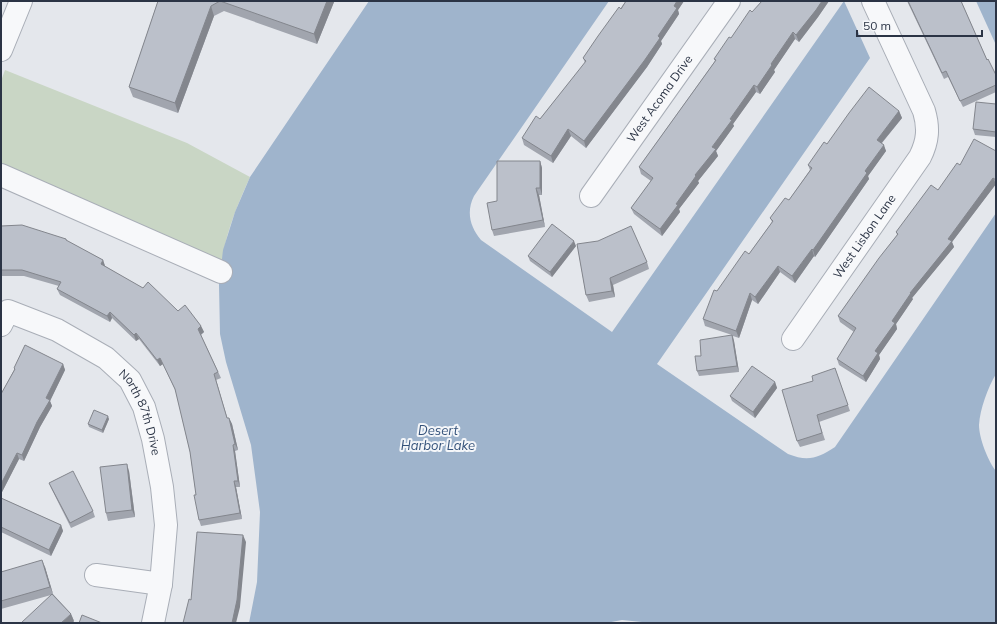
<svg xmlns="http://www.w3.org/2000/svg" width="997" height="624" font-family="Mulish,sans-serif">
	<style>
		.green { fill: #c9d6c5 }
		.water { fill: #9fb4cc }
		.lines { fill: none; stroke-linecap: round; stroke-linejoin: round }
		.minor-casing { stroke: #a9aeb7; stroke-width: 24 }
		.minor { stroke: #f7f8fa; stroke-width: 22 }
		.wall { fill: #a1a5ae }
		.shaded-wall { fill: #83868d }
		.building { fill: #bbc0ca; stroke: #83868d }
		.labels { text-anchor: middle; stroke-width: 4; stroke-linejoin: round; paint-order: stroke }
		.street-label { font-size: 12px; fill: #2b3445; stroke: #f4f6f9 }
		.water-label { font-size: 13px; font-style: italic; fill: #34527a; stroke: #f4f6f9 }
	</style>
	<rect width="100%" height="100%" fill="#e4e7ec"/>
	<path class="green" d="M5,70l182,73 63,34c-12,27 -25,56 -28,87l-221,-98v-85z"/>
	<g class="water">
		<path d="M369,1h240l-135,195c-8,16 -4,31 7,44l131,92 232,-331 26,57 -213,306 131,90c20,8 30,4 47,-7l161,-234v161c-8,13 -16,35 -17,51 0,13 9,36 17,46v152h-344l-30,-3 -16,3h-357l8,-41 3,-70 -9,-67 -25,-83 -6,-28 -1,-49 4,-35 12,-38 15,-35z"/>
		<path d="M976,1h20v44z"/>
	</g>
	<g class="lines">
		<g class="minor-casing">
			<g id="minor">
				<path d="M1,50l20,-49"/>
				<path d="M1,175l220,97"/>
				<path id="s1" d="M591,196l138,-195"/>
				<path id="s2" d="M1,325l7,-14 49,19 49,28 24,22 14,27 9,32 9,48 4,38 -5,59 -8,39"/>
				<path id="s3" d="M793,339l127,-182c8,-16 9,-29 4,-46l-51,-110"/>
				<path d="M96,575l65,9"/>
			</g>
		</g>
		<use href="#minor" class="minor"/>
	</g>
	<g class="wall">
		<path d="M158,1l176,1 -17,42 -93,-33 -10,5 -36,97 -45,-16 -4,-10z"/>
		<path d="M626,1h58l-6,9 1,4 -18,27 1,3 -15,23 -61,81 -15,-12 -18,27 -29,-18 -2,-7 18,-19 45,-56 -2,-5z"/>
		<path d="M762,1h67l-11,16 -19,25 -4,-3 -21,31 1,2 -15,22 -4,-2 -23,32 1,2 -18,25 2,5 -20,25 1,2 -20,26 1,3 -18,24 -28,-22 -3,-6 20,-27 -10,-7 -2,-7 76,-106 -1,-2 17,-21z"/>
		<path d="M907,1h54l26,59 9,15v17l-33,15 -15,-30 -4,2z"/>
		<path d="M996,104v33l-21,-2 -2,-6z"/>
		<path d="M899,111l3,7 -20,25 4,8 -18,25 1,3 -54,78 -1,-1 -19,27 -15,-11 -22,32 -6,-4 -13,38 -6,-2 1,5 5,31 -40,4 -2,-5 4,-15 31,-21 -27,-9 -2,-7 14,-28 32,-37 23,-32 -2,-4 19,-18 21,-30 -2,-5 19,-21z"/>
		<path d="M996,151v33l-44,58 2,5 -42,51 1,1 -17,25 1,5 -18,26 1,4 -14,23 -27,-17 -2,-6 17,-27 -14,-10 -2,-6 59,-81 -1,-3 42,-42 22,-25z"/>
		<path d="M540,161l2,7v27h-3l6,32 -51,9 -2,-6 5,-29z"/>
		<path d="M1,226l65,13 1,2 36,19 2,6 73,45 23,15 3,6 -3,3 20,43 -5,2 11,38h2l3,6 6,26 -3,1 5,36h-4l6,32 -41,7 -2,-6 -3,-25 -6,-43 -14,-60 -13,-28 -3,2 -21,-27 -3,2 -24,-23 -2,4 -50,-27 -3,-6 2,-3 -35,-10h-23z"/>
		<path d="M577,244l70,18 2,7 -36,16 2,12 -26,5 -3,-7z"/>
		<path d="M576,246l-24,31 -22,-16 -2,-5z"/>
		<path d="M63,364l2,6 -15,31 2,5 -12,21 -16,34 -5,-2 -18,35v-100l13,-24v-2z"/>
		<path d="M835,368l15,43 -31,11 6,18 -25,7 -3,-6 16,-60z"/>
		<path d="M775,382l2,6 -22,30 -23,-17 -2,-5z"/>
		<path d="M109,419l-6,14 -14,-6 -1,-3z"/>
		<path d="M129,471l6,46 -27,4 -2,-8z"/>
		<path d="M49,483l44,28 2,6 -24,11 -20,-40z"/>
		<path d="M1,498l60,27 2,6 -12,25 -50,-24z"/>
		<path d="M45,567l8,27 18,20 3,7 -23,-26 -50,14v-37z"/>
	</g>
	<g class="shaded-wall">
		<path d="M327,1h6l1,1 -17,42 -3,-10z"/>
		<path d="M677,1h7l-6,9 1,4 -18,27 1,3 -15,23 -61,81 -2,-7 74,-105 16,-30z"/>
		<path d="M822,1h7l-11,16 -19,25 -3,-7z"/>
		<path d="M211,6l3,10 -36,97 -3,-10z"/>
		<path d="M793,32l2,7 -21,31 1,2 -15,22 -3,-7 14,-23z"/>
		<path d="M754,85l2,7 -23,32 1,2 -18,25 2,5 -20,25 1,2 -20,26 1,3 -18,24 -2,-7 35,-54 35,-56z"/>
		<path d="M899,111l3,7 -23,28 -2,-6z"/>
		<path d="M568,129l3,7 -18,27 -2,-7z"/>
		<path d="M884,145l2,6 -18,25 1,3 -54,78 -2,-7 52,-79z"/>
		<path d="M540,161l2,7v27l-2,-7z"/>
		<path d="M993,178l3,6 -44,58 2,5 -42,51 1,1 -17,25 1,5 -18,26 1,4 -14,23 -3,-6 12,-25 17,-30 18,-28 38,-54z"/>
		<path d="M536,188l3,7 6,32 -2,-7z"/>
		<path d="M574,241l2,5 -24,31 -2,-5z"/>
		<path d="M812,249l2,7 -19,27 -3,-7z"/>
		<path d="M103,260l2,6 -2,4 -2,-6z"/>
		<path d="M778,266l2,6 -22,32 -3,-7z"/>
		<path d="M610,278l3,7 2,12 -3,-6z"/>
		<path d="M750,293l2,7 -13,38 -3,-7z"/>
		<path d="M110,312l2,6 -2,4 -3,-6z"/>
		<path d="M201,326l3,6 -4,3 -2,-6z"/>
		<path d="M136,333l3,6 -3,2 -2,-6z"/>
		<path d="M732,335l2,6 5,31 -2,-6z"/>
		<path d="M160,358l3,6 -3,2 -3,-6z"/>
		<path d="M63,364l2,6 -15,31 2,5 -12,21 -16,34 -2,-6 24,-57z"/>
		<path d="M214,374l2,6 13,44 -2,-6z"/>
		<path d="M775,382l2,6 -22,30 -2,-6z"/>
		<path d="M108,416l1,3 -6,14 -1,-3z"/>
		<path d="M229,418l3,6 6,26 -3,-6z"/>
		<path d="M233,445l2,6 5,36 -2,-6z"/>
		<path d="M17,453l2,6 -18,35v-10z"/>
		<path d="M127,464l2,7 6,46 -3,-7z"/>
		<path d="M234,481l2,6 6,32 -2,-6z"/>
		<path d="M61,525l2,6 -12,25 -2,-6z"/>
		<path d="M243,535l3,7 -6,65 -4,16h-4z"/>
		<path d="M42,560l3,7 8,27 -3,-7z"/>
		<path d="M71,614l3,7 -1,2h-12z"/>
	</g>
	<g class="building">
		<path d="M158,1h62l-9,5 -36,97 -46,-16z"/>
		<path d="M220,1h107l-13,33z"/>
		<path d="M626,1h51l-3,5 3,2 -19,28 2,2 -16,23 -60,80 -16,-12 -17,27 -29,-18 14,-22 4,3 46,-58 -3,-3 15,-22 21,-29 2,2z"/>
		<path d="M762,1h60l-6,9 -20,25 -3,-3 -22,32 1,1 -15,22 -3,-2 -24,34 2,1 -20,27 4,2 -21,26 1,1 -20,28 2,1 -18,24 -29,-21 22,-30 -14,-11 77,-107 -2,-1 15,-22 2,1 19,-28 2,2z"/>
		<path d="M908,1h53l26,59 1,-1 8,16v10l-36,16 -14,-30 -4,2z"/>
		<path d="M869,87l30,24 -22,29 7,5 -19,26 2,2 -54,77 -1,-1 -20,27 -14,-10 -23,31 -5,-4 -14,38 -33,-12 11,-29 3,1 28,-40 4,3 24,-33 -3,-3 15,-20 4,2 23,-32 -4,-3 16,-23 3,2 22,-31z"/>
		<path d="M976,102l20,2v28l-23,-3z"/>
		<path d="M974,139l22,12v29l-3,-2 -45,61 4,2 -42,52h1l-19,28 3,2 -20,28 3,2 -15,23 -26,-17 19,-31 -18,-12 41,-58 19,-24 -2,-2 35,-47 7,5 19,-27 3,2z"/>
		<path d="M497,161h43v27h-4l7,32 -51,10 -5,-27 10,-2z"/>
		<path d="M552,224l22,17 -24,31 -22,-16z"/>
		<path d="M22,225l44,14v1l37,20 -2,4 42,24 5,-6 30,29 7,-6 16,21 -3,3 20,43 -4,2 13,44h2l6,26 -2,1 5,36h-4l6,32 -41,7 -5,-25h2l-6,-43 -15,-63 -15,-31 -3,2 -21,-27 -2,2 -24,-23 -3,4 -50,-27 4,-7 -39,-12h-21v-44z"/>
		<path d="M631,226l16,36 -37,16 2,13 -26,4 -9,-51 21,-3z"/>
		<path d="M732,335l5,31 -40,5 -2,-15h6l-1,-16z"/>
		<path d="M25,345l38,19 -17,34 4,2 -13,22 -15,33 -5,-2 -16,31v-90l14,-25 -1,-1z"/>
		<path d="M752,366l23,16 -22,30 -23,-16z"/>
		<path d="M835,368l13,37 -31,10 5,18 -25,8 -15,-51 31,-9 -1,-5z"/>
		<path d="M94,410l14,6 -6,14 -14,-6z"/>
		<path d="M127,464l5,46 -26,3 -6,-46z"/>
		<path d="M73,471l20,40 -23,12 -21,-40z"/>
		<path d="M1,498l60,27 -12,25 -48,-23z"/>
		<path d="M197,532l46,3 -6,65 -5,23h-49l6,-24 2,1z"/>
		<path d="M42,560l8,27 -49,14v-29z"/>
		<path d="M52,594l19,20 -10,9h-40z"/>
		<path d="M82,615l20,8h-23z"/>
	</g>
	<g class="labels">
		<g class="street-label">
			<text dy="4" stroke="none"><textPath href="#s1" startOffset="119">West Acoma Drive</textPath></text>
			<text dy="4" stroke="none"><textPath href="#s3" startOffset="125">West Lisbon Lane</textPath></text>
			<text dy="4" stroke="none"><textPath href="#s2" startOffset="191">North 87th Drive</textPath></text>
		</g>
		<g class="water-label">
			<text x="438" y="435">Desert<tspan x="438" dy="15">Harbor Lake</tspan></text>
		</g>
	</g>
	<rect width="997" height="624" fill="none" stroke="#2b3445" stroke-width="4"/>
	<path d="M857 30v6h125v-6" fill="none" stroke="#2b3445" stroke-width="2"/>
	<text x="863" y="30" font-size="12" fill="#2b3445" stroke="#f4f6f9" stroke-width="3" paint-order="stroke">50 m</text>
</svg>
